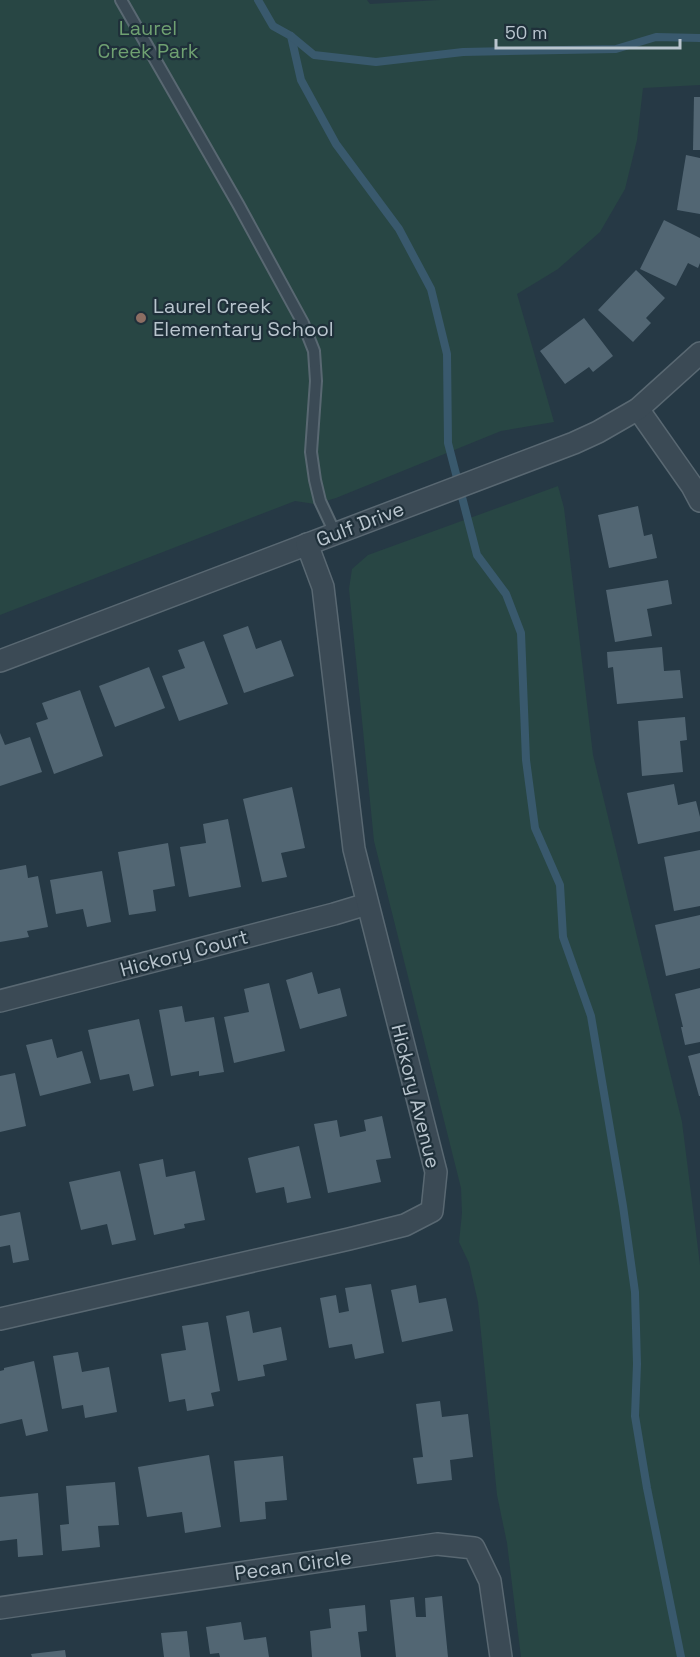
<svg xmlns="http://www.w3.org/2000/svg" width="700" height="1657" font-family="'Space Grotesk',sans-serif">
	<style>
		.green { fill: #284644 }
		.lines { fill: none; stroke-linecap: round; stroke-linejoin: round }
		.stream { stroke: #39596d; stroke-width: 8 }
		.building { fill: #526673 }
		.lane-casing { stroke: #596872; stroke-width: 14 }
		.street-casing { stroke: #596872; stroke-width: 24 }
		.lane { stroke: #3b4a55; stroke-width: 10 }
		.street { stroke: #3b4a55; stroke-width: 21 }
		.education-dot { fill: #8d6e63; stroke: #1f303a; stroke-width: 2 }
		.labels { text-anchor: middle; stroke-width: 4.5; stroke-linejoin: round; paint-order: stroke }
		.park-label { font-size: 20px; fill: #6fa071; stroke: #1f303a }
		.poi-label { font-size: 20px; fill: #b9c5ce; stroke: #1f303a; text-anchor: start }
		.street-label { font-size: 20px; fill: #b9c5ce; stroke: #1f303a }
	</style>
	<rect width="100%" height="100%" fill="#263945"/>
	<g class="green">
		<path d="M0,0h367l3,4 70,-4h260v85l-57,3 -6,52 -12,49 -25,43 -42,37 -41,25 37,128 -53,9 -165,67 -21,6 -20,-3 -295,114z"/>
		<path d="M558,486l6,22 29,247 89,367 18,143v392h-179l-14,-114 -10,-48 -19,-193 -9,-39 -10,-21 3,-29 -1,-25 -87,-347 -25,-252 3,-20 16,-14z"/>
	</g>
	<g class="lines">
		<g class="stream">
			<path d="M258,0l15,26 18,10 10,44 35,64 63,85 32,60 16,65 1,89 29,112 29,39 15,39 5,127 9,68 25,57 3,52 28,79 32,190 12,86 2,72 -2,52 12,72 34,169"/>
			<path d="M291,36l23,19 62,7 87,-10 153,-3 40,-12 44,1"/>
		</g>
	</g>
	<g class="building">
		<path d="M694,97h6v53h-7z"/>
		<path d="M686,155l14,3v56l-23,-4z"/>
		<path d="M664,220l36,18v25l-2,5 -10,-5 -12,23 -36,-17z"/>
		<path d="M636,270l29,28 -19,20 5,5 -18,19 -35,-32z"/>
		<path d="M584,318l29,38 -20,16 -4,-5 -24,17 -25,-33z"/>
		<path d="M638,506l6,30 8,-2 5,24 -48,10 -11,-53z"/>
		<path d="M668,580l4,24 -25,5 5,27 -37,6 -9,-52z"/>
		<path d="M248,626l8,23 25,-9 13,36 -50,17 -21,-58z"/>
		<path d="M204,641l24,63 -49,17 -17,-45 23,-8 -7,-18z"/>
		<path d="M662,647l2,24 16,-1 3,28 -66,6 -4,-37 -5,1 -1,-16z"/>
		<path d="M149,667l16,41 -50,19 -16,-41z"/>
		<path d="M80,690l23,66 -49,18 -18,-51 12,-4 -6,-16z"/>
		<path d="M685,717l2,23 -7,1 3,31 -41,4 -4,-55z"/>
		<path d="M0,733l5,12 25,-8 12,35 -42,14z"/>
		<path d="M674,784l4,21 18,-4 4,16v14l-62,13 -11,-51z"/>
		<path d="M292,787l13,61 -24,5 6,24 -25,5 -19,-83z"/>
		<path d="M228,819l13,68 -52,10 -9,-50 26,-4 -3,-19z"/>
		<path d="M168,843l7,43 -22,4 3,21 -27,4 -11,-63z"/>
		<path d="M700,850v56l-26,5 -10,-54z"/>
		<path d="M26,865l2,13 10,-2 10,51 -21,4 2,6 -29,5v-72z"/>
		<path d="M102,871l9,51 -24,5 -4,-18 -27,5 -6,-34z"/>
		<path d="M700,915v53l-34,8 -11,-51z"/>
		<path d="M312,972l6,22 22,-6 7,28 -47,13 -14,-49z"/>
		<path d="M269,983l16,68 -51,12 -10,-46 25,-5 -5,-23z"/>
		<path d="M700,988v54l-15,3 -4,-18h2l-8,-33z"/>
		<path d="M182,1006l3,16 29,-5 10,55 -25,4v-5l-28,5 -12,-66z"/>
		<path d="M139,1019l15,67 -21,5 -4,-17 -29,6 -12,-50z"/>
		<path d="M52,1039l5,19 25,-7 9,32 -51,13 -14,-51z"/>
		<path d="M700,1053v43h-1l-11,-40z"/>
		<path d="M15,1073l11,53 -26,6v-56z"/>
		<path d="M382,1116l9,42 -15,2 5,22 -53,11 -14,-69 23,-4 3,17 26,-6 -2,-11z"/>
		<path d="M299,1146l12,52 -24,5 -3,-16 -28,6 -8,-35z"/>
		<path d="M163,1159l3,18 29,-6 10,49 -21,4 1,4 -31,7 -15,-71z"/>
		<path d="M120,1171l16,69 -24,5 -5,-21 -26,6 -12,-48z"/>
		<path d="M20,1212l9,48 -16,3 -3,-18 -10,2v-31z"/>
		<path d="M371,1284l13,69 -29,6 -3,-15 -23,4 -9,-50 16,-3 3,18 10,-2 -4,-23z"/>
		<path d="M416,1285l3,18 27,-5 7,33 -51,11 -11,-52z"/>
		<path d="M249,1311l4,22 28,-6 6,33 -24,5 2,11 -27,5 -12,-65z"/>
		<path d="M208,1322l12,69 -9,2 3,13 -27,5 -2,-12 -16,3 -8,-48 25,-4 -4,-24z"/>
		<path d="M78,1352l4,20 27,-5 8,45 -32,6 -2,-13 -21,4 -9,-53z"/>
		<path d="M34,1361l14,70 -22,5 -4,-17 -22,5v-53l4,-1v-2z"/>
		<path d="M440,1401l2,16 26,-3 5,43 -23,3 2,20 -35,4 -4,-26 10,-1 -7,-53z"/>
		<path d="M209,1455l12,72 -36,6 -3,-21 -35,5 -9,-50z"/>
		<path d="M283,1456l4,44 -22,2 1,17 -26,3 -6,-61z"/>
		<path d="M115,1482l4,43 -21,1 2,21 -38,4 -2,-26 9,-1 -3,-38z"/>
		<path d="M38,1493l5,62 -25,2 -1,-18 -17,2v-44z"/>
		<path d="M442,1596l6,61h-52l-6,-57 24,-3 2,20h10l-1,-19z"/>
		<path d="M365,1605l2,26 -9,1 3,25h-49l-2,-26 21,-3 -2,-19z"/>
		<path d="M241,1622l3,18 22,-3 3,20h-49l-1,-4 -9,1 -4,-27z"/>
		<path d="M187,1631l3,26h-26l-3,-24z"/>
		<path d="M65,1650l1,7h-34l-1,-3z"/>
	</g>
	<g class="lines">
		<g class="lane-casing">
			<path id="lane" d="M121,0l117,204 65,119 11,28 2,30 -5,71 4,28 5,21 15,32"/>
		</g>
		<g class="street-casing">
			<g id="street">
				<path d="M638,409l54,77 8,15"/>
				<path d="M0,661l574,-218 24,-11 40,-23 62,-56"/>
				<path d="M0,1001l334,-87 33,-10"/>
				<path d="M0,1319l349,-80 56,-14 27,-14 4,-39 -82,-323 -31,-262 -16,-43"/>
				<path d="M0,1608l437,-64 37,4 16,33 11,76"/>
			</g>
		</g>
		<use href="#lane" class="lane"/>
		<use href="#street" class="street"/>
	</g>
	<circle class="education-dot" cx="141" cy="318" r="6"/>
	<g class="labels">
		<g class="park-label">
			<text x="148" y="35">Laurel<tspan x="148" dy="23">Creek Park</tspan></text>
		</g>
		<g class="poi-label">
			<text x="153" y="313">Laurel Creek<tspan x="153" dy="23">Elementary School</tspan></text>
		</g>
		<g class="street-label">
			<text transform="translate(360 524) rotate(-21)" y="7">Gulf Drive</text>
			<text transform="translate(184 953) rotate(-15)" y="7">Hickory Court</text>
			<text transform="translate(416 1096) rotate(76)" y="7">Hickory Avenue</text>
			<text transform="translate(293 1565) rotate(-8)" y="7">Pecan Circle</text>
		</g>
	</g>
	<path d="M496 39v9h184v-9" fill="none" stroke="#b9c5ce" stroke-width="3"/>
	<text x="505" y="39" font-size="18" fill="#b9c5ce" stroke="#1f303a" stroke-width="4.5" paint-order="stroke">50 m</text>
</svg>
